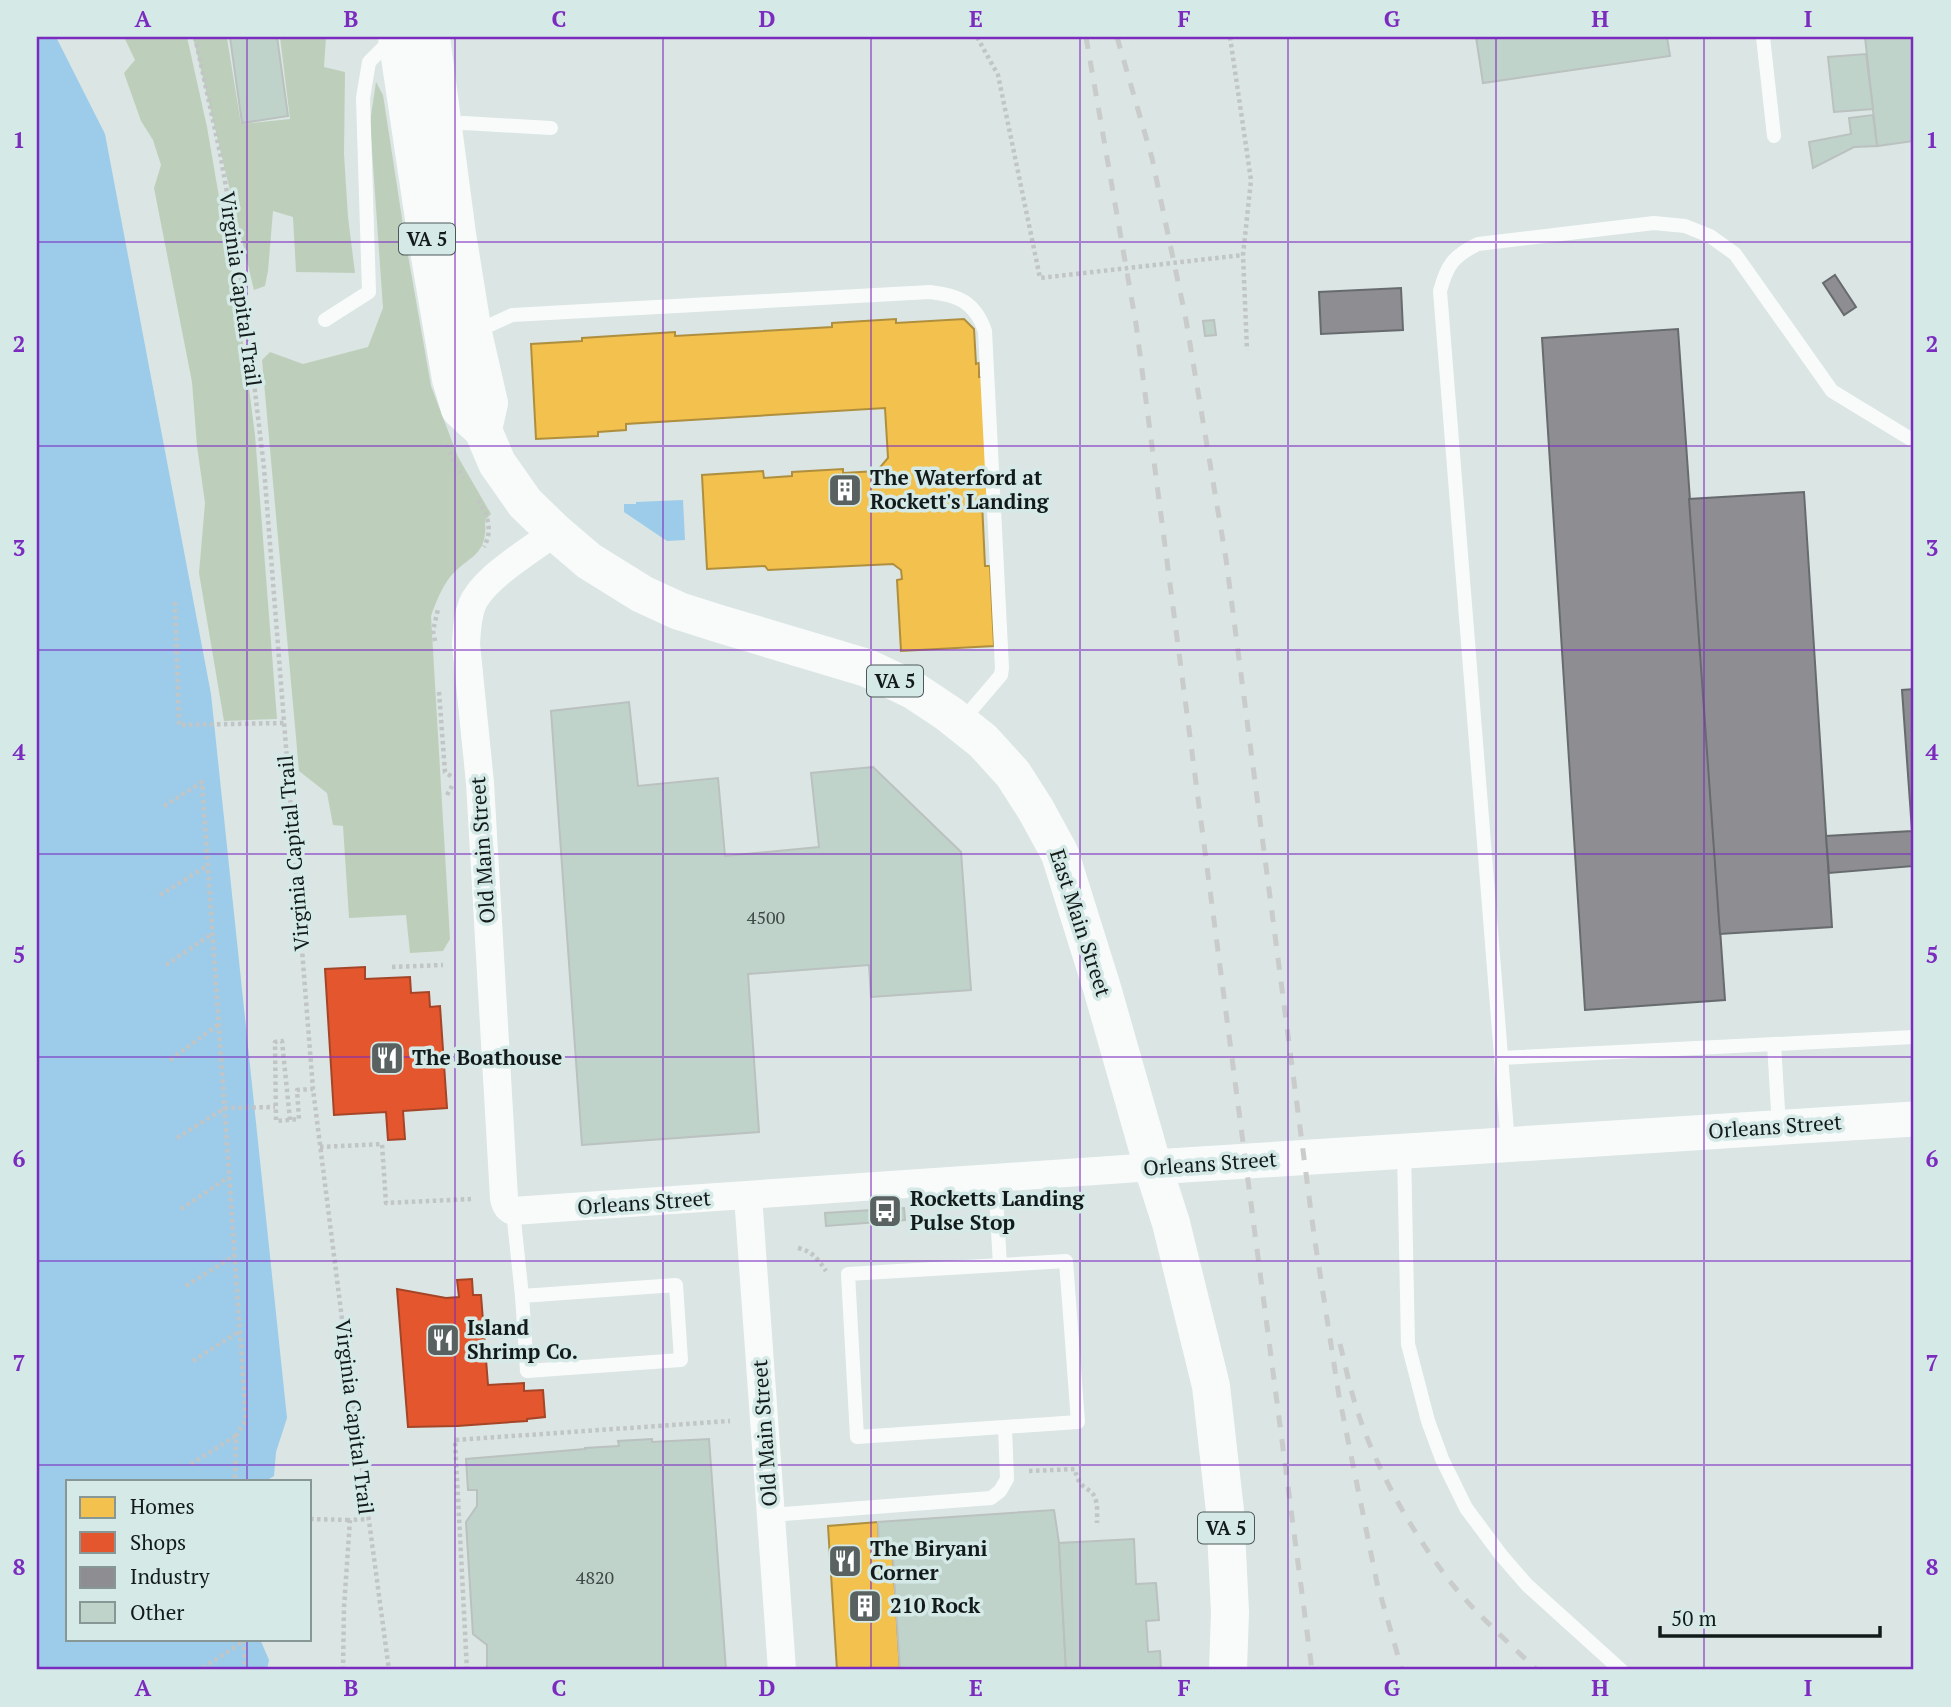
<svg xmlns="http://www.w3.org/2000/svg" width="1951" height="1707" font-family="'PT Serif',serif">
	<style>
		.green { fill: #bdcfbb }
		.water { fill: #9cccea }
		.homes { fill: #f2c14e; stroke: #af8f3e; stroke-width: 2 }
		.shops { fill: #e4572e; stroke: #a54528; stroke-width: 2 }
		.industry { fill: #8d8d92; stroke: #686b6e; stroke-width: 2 }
		.building { fill: #c0d3cb; stroke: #bac1bf; stroke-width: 2 }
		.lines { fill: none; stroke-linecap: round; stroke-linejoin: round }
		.path { stroke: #c2c5c5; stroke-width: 4.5; stroke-dasharray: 3.5 3.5; stroke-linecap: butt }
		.service { stroke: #f9fbfb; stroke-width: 14 }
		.minor { stroke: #f9fbfb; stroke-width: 28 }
		.tertiary { stroke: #f9fbfb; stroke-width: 35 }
		.primary { stroke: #f9fbfb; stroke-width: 38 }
		.rail { stroke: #c9cccb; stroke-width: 5; stroke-dasharray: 12 12; stroke-linecap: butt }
		.grid { fill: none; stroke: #7b2cbf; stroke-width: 2; stroke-opacity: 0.55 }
		.labels { text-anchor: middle; stroke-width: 7; stroke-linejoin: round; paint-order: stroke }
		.number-label { font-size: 18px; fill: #3e4946 }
		.shield { fill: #d5eae7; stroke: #4d5958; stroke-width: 2 }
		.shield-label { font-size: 19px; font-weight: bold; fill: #131b1a }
		.street-label { font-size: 21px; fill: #131b1a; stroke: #d5eae7 }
		.poi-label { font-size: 21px; font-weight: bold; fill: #131b1a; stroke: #d5eae7; text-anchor: start }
		.neatline { fill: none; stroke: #7b2cbf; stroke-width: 2.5 }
		.grid-label { font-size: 23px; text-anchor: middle; font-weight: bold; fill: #7b2cbf }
	</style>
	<rect width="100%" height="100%" fill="#dae5e4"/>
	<g class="green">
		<path d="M124,37h63l20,90 33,192 15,116 22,284 -53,2 -25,-148 6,-70 -8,-57 -5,-64 -38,-194 7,-23 -8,-25 -12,-19 -17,-48 11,-13z"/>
		<path d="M193,37l34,1 14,86 49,-5 -10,-82h46l-2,30 21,5 -1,82 4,63 7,56 -59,-1 -3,-55 -20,-6 -5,60 -3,15 -11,4z"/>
		<path d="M376,82l7,13 22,143 26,148 27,71 33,57 -6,6c3,37 -15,34 -35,57 -9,12 -14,25 -19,39l19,323 -7,12 -33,2 -4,-38 -57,3 -6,-92 -10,-1 -6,-32 -28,-22 -37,-411 8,-8 33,12 65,-17 15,-39 -13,-186z"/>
	</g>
	<g class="water">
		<path d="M37,37h19l49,97 106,560 76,724 -11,34 -2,24 -8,5h-198v158h192l9,21 -2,10h-230z"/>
		<path d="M683,500l2,40 -18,1 -43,-29v-8h12v-2z"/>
	</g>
	<g class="homes">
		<path d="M896,319v4l68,-4 10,10 2,35 3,-1v14h4l6,125h-7l3,64h5l4,80 -93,5 -4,-71 5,-1 -1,-9 -8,-6 -125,6 -3,-4 -58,3 -5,-94 61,-4 1,7 28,-2v-4l51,-3v4l34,-2 11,-13 -3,-50 -259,16v6l-28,2v4l-62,3 -5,-95 51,-3v-3l93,-6v4l157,-9v-4z"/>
		<path d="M878,1522l1,21 13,-1 8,128h-63l-9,-144z"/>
	</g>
	<g class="shops">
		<path d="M365,967v12l45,-2 1,16 18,-1 1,15 10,-1 7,102 -44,3 2,28 -17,1 -2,-28 -52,3 -9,-146z"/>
		<path d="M472,1279l1,16h8l7,90 36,-2v8l19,-1 2,27 -18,2v2l-70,5 -49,1 -11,-138 49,9 13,-1 -2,-17z"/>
	</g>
	<g class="industry">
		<path d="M1835,275l21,32 -12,8 -21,-32z"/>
		<path d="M1401,288l2,42 -82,4 -2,-42z"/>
		<path d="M1678,329l47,671 -140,10 -43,-672z"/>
		<path d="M1804,492l28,435 -112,7 -31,-435z"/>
		<path d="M1914,689v195l-1,-18 -84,7 -3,-37 86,-5 -10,-141z"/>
	</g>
	<g class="building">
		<path d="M230,37h47l11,79 -46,7z"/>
		<path d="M1476,37h191l3,19 -187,27z"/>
		<path d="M1865,37h49v104l-37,5z"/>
		<path d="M1866,54l7,55 -39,3 -6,-55z"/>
		<path d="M1873,115l4,31 -23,1 -41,21 -4,-26 42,-8 -2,-16z"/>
		<path d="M1214,320l2,15 -11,1 -2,-15z"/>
		<path d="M629,702l9,84 80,-8 7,78 94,-9 -8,-74 62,-6 88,85 10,138 -100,7 -2,-32 -121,9 11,158 -177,13 -31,-434z"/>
		<path d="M904,1208l1,12 -79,6 -1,-13z"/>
		<path d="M652,1439v3l57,-3 17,231h-245l6,-3v-22l-14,-11 -7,-112 11,-16v-16h-9l-2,-31 119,-10v-1l34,-2 -1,-5z"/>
		<path d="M1054,1510l5,33 7,127h-166l-8,-128 -13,1 -1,-21z"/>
		<path d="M1134,1539l2,45 20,-1 3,37 -13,1 2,31 12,-1 1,19h-95l-7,-127z"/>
	</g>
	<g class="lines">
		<g class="path">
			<path d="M195,37l25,116 18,102 10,77 16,136 49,621 30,238 46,343"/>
			<path d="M977,37l21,38 42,203 203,-23"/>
			<path d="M1230,37l21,143 -8,75 4,95"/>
			<path d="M448,445l4,14 12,19"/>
			<path d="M478,500c10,15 15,30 6,47"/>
			<path d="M175,602l4,123 105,-2"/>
			<path d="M435,641l-2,-10 5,-22"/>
			<path d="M439,692l6,80 7,5"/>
			<path d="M447,795l5,-9"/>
			<path d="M164,806l38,-24 44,638 -10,16 -1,45"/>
			<path d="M160,895l47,-29"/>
			<path d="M166,965l46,-31"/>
			<path d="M392,967l51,-2"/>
			<path d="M170,1060l49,-36"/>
			<path d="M290,1120l-8,-79 -7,1 1,79 23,-2 -2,-29 16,-1"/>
			<path d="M177,1138l48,-30 50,-1"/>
			<path d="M320,1147l62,-3 4,59 85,-4"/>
			<path d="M181,1209l48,-32"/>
			<path d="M798,1248c14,3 20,11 28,23"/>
			<path d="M186,1286l49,-31"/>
			<path d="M193,1361l47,-30"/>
			<path d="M191,1464l45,-28"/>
			<path d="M1029,1471l46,-2c4,23 16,17 20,29 3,6 2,17 2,25"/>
			<path d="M310,1519l40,1"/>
			<path d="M244,1640l1,30"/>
			<path d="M203,1668l41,-27"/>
			<path d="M343,1670l1,-63 6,-87 18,-1"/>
			<path d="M467,1670l-12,-230 275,-19"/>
		</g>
		<g class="service">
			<path d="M1763,37l11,99"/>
			<path d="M444,126l20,-3 87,5"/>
			<path d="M325,320l44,-28 -6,-194 6,-36 24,-24"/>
			<path d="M475,332l37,-17 418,-23c28,3 45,10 55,39l17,337 -1,7 -40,47"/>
			<path d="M1774,1044l5,83"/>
			<path d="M1501,1058l413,-21"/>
			<path d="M1508,1144l-68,-853c7,-26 13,-35 38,-47l176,-21 31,3 25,10 25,18 97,137 82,50"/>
			<path d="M1404,1150l4,194 20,77 14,38 24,49 35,47 26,30 94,85"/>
			<path d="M995,1179l5,86 -152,9 9,163 221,-15 -12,-161 -66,4"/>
			<path d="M513,1211l9,85 5,75 154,-11 -5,-75 -154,11"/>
			<path d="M771,1515l220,-17 9,-7 7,-12 -2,-51"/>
		</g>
		<g class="minor">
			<path d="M555,532c-24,18 -72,46 -83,73 -5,13 -5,25 -6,39l14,139 24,415c1,6 3,11 9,13l640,-44"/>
			<path d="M748,1196l34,474"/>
		</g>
		<path class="tertiary" d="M1153,1167l761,-48"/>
		<g class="primary">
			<path d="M397,37l30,202 24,140 9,30 23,21 14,33 28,40 30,29 34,29 53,33 37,17 41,13 147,44 46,22 36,24 34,27 30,33 23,36 24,44 42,134 51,179 18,56 40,163 14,125 5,101 -2,58"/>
			<path d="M431,37l26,197 16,99 16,70 -6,27"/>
		</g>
		<g class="rail">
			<path d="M1086,37l50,287 176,1346"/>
			<path d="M1117,37l35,121 34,162 40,239 88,676 25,161 38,187 25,87"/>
			<path d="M1340,1344c6,24 11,49 19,72 20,58 52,114 89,163 26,33 59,62 89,91"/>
		</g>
	</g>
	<path class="grid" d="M247,37v1444M455,37v1633M663,37v1633M871,37v1633M1080,37v1633M1288,37v1633M1496,37v1633M1704,37v1633M37,242h1877M37,446h1877M37,650h1877M37,854h1877M37,1057h1877M37,1261h1877M37,1465h1877M247,1639v31"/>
	<defs>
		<g id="building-square" transform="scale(1.75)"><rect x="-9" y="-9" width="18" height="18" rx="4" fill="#596261" stroke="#d5eae7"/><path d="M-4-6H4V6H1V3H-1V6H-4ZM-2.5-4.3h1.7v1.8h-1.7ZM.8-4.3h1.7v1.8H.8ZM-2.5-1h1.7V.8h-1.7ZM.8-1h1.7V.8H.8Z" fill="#fff"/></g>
		<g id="restaurant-square" transform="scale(1.75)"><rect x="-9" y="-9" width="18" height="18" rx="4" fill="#596261" stroke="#d5eae7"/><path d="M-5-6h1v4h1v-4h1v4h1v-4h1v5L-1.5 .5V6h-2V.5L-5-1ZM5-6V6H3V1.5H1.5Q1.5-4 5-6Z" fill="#fff"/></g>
		<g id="bus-square" transform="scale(1.75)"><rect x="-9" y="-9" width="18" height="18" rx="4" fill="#596261" stroke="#d5eae7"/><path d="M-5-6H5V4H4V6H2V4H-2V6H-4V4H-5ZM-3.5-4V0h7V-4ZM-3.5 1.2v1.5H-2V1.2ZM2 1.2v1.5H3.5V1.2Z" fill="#fff"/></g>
	</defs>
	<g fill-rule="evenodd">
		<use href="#building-square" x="845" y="490"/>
		<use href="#restaurant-square" x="387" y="1058"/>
		<use href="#bus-square" x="885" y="1211"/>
		<use href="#restaurant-square" x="443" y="1340"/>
		<use href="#restaurant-square" x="845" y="1561"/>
		<use href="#building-square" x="865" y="1606"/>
	</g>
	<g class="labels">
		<g class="number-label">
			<text x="766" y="924">4500</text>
			<text x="595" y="1584">4820</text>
		</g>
		<g class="shield">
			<rect x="399" y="223.5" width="56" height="31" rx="5"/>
			<rect x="867" y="665.5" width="56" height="31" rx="5"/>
			<rect x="1198" y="1512.5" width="56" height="31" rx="5"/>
		</g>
		<g class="shield-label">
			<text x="427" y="246">VA 5</text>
			<text x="895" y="688">VA 5</text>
			<text x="1226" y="1535">VA 5</text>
		</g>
		<g class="street-label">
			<text transform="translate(240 289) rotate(82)" y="7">Virginia Capital Trail</text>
			<text transform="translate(483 850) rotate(-94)" y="7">Old Main Street</text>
			<text transform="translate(294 853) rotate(-95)" y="7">Virginia Capital Trail</text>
			<text transform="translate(1080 923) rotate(72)" y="7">East Main Street</text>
			<text transform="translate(1775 1127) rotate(-4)" y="7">Orleans Street</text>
			<text transform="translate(1210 1164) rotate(-4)" y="7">Orleans Street</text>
			<text transform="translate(644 1203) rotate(-4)" y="7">Orleans Street</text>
			<text transform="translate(354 1417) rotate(83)" y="7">Virginia Capital Trail</text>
			<text transform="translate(765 1433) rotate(-94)" y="7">Old Main Street</text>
		</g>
		<g class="poi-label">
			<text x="870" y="485">The Waterford at<tspan x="870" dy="24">Rockett's Landing</tspan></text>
			<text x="412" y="1065">The Boathouse</text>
			<text x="910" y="1206">Rocketts Landing<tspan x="910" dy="24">Pulse Stop</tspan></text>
			<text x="467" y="1335">Island<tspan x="467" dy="24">Shrimp Co.</tspan></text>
			<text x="870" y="1556">The Biryani<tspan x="870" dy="24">Corner</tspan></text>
			<text x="890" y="1613">210 Rock</text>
		</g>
	</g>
	<rect width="1951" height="1707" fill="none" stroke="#d5eae7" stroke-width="77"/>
	<rect x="66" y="1480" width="245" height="161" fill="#d5eae7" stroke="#879795" stroke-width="2"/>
	<rect x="80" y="1497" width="35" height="21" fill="#f2c14e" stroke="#879795" stroke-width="2"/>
	<text x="130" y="1514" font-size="21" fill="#131b1a">Homes</text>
	<rect x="80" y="1532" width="35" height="21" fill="#e4572e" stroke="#879795" stroke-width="2"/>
	<text x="130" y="1550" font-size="21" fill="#131b1a">Shops</text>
	<rect x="80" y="1567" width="35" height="21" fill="#8d8d92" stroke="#879795" stroke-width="2"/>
	<text x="130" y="1584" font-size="21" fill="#131b1a">Industry</text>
	<rect x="80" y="1602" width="35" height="21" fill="#c0d3cb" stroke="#879795" stroke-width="2"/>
	<text x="130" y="1620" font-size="21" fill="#131b1a">Other</text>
	<path d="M1660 1626v10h220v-10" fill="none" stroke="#131b1a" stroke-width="3.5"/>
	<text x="1671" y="1626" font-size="21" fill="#131b1a" stroke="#d5eae7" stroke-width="5" paint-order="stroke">50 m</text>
	<rect x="38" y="38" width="1874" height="1630" class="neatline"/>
	<g class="grid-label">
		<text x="143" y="27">A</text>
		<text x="351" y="27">B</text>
		<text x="559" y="27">C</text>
		<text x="767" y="27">D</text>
		<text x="976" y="27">E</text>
		<text x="1184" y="27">F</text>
		<text x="1392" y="27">G</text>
		<text x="1600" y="27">H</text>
		<text x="1808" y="27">I</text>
		<text x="19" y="148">1</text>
		<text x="1932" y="148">1</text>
		<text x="19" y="352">2</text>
		<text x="1932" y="352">2</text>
		<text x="19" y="556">3</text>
		<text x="1932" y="556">3</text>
		<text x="19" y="760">4</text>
		<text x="1932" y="760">4</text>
		<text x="19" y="963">5</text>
		<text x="1932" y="963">5</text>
		<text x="19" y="1167">6</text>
		<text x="1932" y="1167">6</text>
		<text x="19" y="1371">7</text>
		<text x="1932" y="1371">7</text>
		<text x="19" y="1575">8</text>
		<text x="1932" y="1575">8</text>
		<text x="143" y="1696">A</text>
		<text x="351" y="1696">B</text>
		<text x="559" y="1696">C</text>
		<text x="767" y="1696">D</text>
		<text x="976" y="1696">E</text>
		<text x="1184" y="1696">F</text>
		<text x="1392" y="1696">G</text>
		<text x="1600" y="1696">H</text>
		<text x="1808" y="1696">I</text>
	</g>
</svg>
